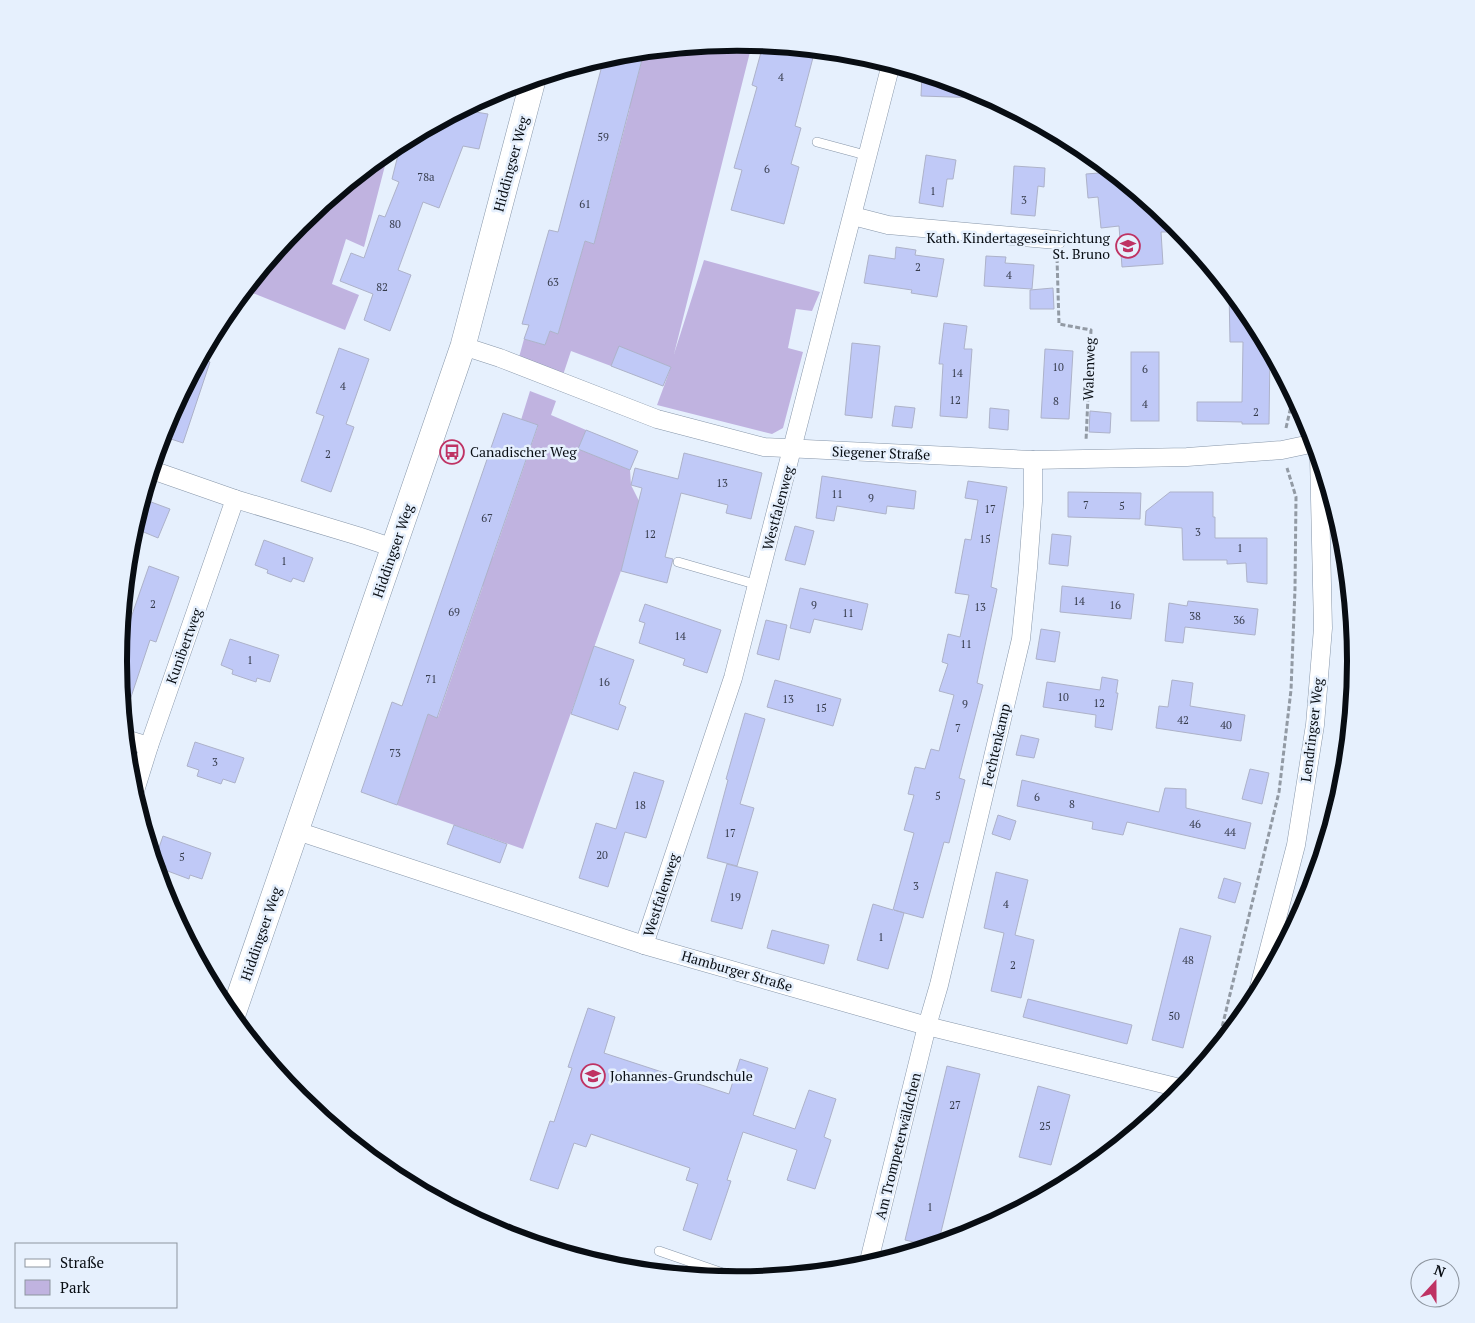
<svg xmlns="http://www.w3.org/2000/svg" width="1475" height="1323" font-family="'PT Serif',serif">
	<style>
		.green { fill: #c0b3e0 }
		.building { fill: #c0c9f7; stroke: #adb2c9 }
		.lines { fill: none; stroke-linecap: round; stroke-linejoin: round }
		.service-casing { stroke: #8796a9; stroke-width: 10 }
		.minor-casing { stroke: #8796a9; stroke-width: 19 }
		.secondary-casing { stroke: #8796a9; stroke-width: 26 }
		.path { stroke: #929aa4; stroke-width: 3; stroke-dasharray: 5 2.5; stroke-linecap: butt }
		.service { stroke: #fff; stroke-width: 9 }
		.minor { stroke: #fff; stroke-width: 18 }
		.secondary { stroke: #fff; stroke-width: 25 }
		.labels { text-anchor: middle; stroke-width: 5; stroke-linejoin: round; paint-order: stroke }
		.number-label { font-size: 11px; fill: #363c4c }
		.street-label { font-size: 14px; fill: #080d13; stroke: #e6f0fd }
		.poi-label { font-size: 14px; fill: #080d13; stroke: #e6f0fd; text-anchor: start }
		.rim { fill: none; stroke: #080d13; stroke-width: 6 }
	</style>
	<rect width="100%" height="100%" fill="#e6f0fd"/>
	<g class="green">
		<path d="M738,43l14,1 -78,310 30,-94 116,32 -8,19 -16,-2 -8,39 15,4 -20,76 -11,6 -115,-29 14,-38 -52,-20 -8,19 -40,-15 -9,27 -44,-17 6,-22 21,6 5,-14 8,3 27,-93 9,3 36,-136v-29l7,1 7,-28z"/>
		<path d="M389,150l-25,97 -18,-8 -14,45 27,11 -14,35 -100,-40 55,-66z"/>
		<path d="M530,391l26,10 -5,14 35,15 -8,19 52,21 1,15 8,16 -18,70 -98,278 -126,-44 31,-91 10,3 45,-131 -6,-3 9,-28 7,2 45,-131 -17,-6z"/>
	</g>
	<g class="building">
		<path d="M763,45l52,5 -20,76 6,2 -10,36 8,3 -15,57 -53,-14 11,-40 -8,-2 23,-81 -5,-2z"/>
		<path d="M644,52l-50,192 -9,-3 -27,93 -8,-3 -5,14 -21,-6 5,-14 -7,-1 27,-94 9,2 46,-174 13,-4z"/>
		<path d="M922,74l53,16 8,4 -1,4 -61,-2z"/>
		<path d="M463,110l25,4 -9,35 -16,-3 -24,62 -16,-6 -25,68 13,5 -21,56 -26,-11 9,-26 -33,-13 11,-28 13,5 15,-43 6,2 14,-35 -7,-3 9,-36z"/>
		<path d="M926,155l30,5 -3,19h-6l-4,28 -24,-4z"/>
		<path d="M1014,166l31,2 -1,19 -6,-1 -3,30 -24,-2z"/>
		<path d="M1112,172l55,45 1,15h-7l2,32 -41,3 -3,-41 -18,2 -3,-31 -10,1 -2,-24z"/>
		<path d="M896,247l20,3 -1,5 29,4 -7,38 -26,-4 1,-3 -48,-7 5,-28 26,4z"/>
		<path d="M986,256l20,1 -1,6 29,2 -2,24 -48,-3z"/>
		<path d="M1053,288l1,21h-24v-19z"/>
		<path d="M1229,290l23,28 18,32 -1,74h-27v-2l-45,-1v-19h45l1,-60h-13z"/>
		<path d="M944,323l23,3 -3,23h8l-5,69 -27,-2 3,-52h-4z"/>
		<path d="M852,343l28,3 -8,72 -27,-3z"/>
		<path d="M619,346l52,21 -8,19 -52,-20z"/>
		<path d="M339,348l30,11 -23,65 8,3 -23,65 -30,-11 23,-65 -8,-3z"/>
		<path d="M1045,349l28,2 -4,68 -28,-1z"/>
		<rect x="1131" y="352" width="28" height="69"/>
		<path d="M201,358l9,4 -27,81 -21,-7 4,-12z"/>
		<path d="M895,406l20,2 -3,20 -20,-2z"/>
		<path d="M990,408l19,2 -1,20 -19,-2z"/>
		<path d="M1090,411l21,2 -1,20 -21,-1z"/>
		<path d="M503,413l35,12 -101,293 -9,-4 -31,91 -36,-13 31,-90 10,4z"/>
		<path d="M586,430l52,21 -8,19 -52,-21z"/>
		<path d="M684,453l78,20 -11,46 -25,-6 2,-8 -47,-12 -16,64 8,2 -6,24 -46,-12 21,-83 -11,-3 4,-17 43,11z"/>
		<path d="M822,476l94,15 -2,18 -27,-3 -1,8 -49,-8 -3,15 -18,-3z"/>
		<path d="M968,481l39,6 -16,100 6,2 -20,94 6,2 -24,93 6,2 -16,63 -5,-1 -21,76 -29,-8 10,3 -16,56 -31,-9 16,-56 20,6 21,-77 -10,-3 10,-35 -6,-1 7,-27 10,2 6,-20 8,2 15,-56 -15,-4 9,-27 -6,-2 6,-28 12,3 9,-42 -14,-2 10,-54 6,1 7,-40 -13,-2z"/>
		<path d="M1068,492l73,1 -1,26 -72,-2z"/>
		<path d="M1170,492h43v25h2v21h52v46l-20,-2 -1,-19 -19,1v-4h-44l-1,-32 -37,-3 1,-14z"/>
		<path d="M143,499l27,10 -12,29 -24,-10z"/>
		<path d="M795,526l19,5 -9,34 -20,-5z"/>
		<path d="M1052,534l19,2 -3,30 -19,-2z"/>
		<path d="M264,540l49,18 -9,24 -11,-4 -2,4 -24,-9 1,-3 -13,-5z"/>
		<path d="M149,566l30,11 -23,65 -6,-2 -26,78 -6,-57 4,-31 4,2z"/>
		<path d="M1062,586l72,8 -3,25 -71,-7z"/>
		<path d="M800,588l68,16 -6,26 -48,-11 -4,14 -20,-5z"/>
		<path d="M1188,601l70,8 -3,26 -70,-8 -2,16 -18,-2 4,-38 18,3z"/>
		<path d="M645,604l76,26 -14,43 -24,-8 2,-6 -46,-16 6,-20 -6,-2z"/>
		<path d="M766,620l21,5 -8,35 -22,-6z"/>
		<path d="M1041,629l19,3 -5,30 -19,-3z"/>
		<path d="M230,639l49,16 -9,27 -13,-4 -1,4 -24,-8 1,-4 -12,-5z"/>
		<path d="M594,646l40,14 -15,44 7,3 -8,23 -47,-16z"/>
		<path d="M1102,677l16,3 -2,13h2l-6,37 -17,-3 1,-12 -53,-8 4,-25 53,8z"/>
		<path d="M775,680l66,19 -8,27 -66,-19z"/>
		<path d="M1172,680l21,3 -3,23 55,9 -4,26 -85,-13 3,-22 9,1z"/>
		<path d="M745,713l20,6 -25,85 14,4 -17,58 -30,-8 21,-78 -2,-1z"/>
		<path d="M1021,735l18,4 -5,19 -18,-3z"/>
		<path d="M195,742l49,16 -9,25 -12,-4 -2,5 -24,-8 2,-6 -12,-4z"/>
		<path d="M1250,769l19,4 -7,31 -20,-5z"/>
		<path d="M634,772l30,9 -18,57 -21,-6 -17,55 -29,-9 17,-55 20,6z"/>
		<path d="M1022,780l137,32 6,-24 21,1v19l65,15 -6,26 -118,-27 -4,13 -31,-6 1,-7 -76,-16z"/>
		<path d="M998,815l18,6 -6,19 -18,-6z"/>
		<path d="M454,825l53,19 -7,19 -53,-19z"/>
		<path d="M163,836l48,17 -9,26 -12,-4 -1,4 -24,-9 1,-4 -12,-4z"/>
		<path d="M727,864l31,8 -16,57 -31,-8z"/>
		<path d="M996,872l32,8 -13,55 19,5 -13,58 -30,-7 13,-58 -20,-5z"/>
		<path d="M1224,878l17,5 -6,20 -17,-5z"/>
		<path d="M1180,928l31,8 -28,112 -31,-8z"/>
		<path d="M772,930l57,15 -5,19 -57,-16z"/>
		<path d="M1028,999l104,26 -5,19 -104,-27z"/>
		<path d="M588,1008l27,9 -11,36 125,41 11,-35 28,9 -15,47 42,14 14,-39 27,9 -12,38 7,3 -16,49 -28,-9 10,-30 -54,-18 -16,48 4,1 -20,59 -28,-10 15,-46 -12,-4 4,-12 -99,-34 -5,13 -12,-4 -16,46 -28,-9 20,-59 4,1 18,-54 -4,-1z"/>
		<path d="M947,1066l33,8 -42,170 -7,2 -26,-6z"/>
		<path d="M1038,1086l32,9 -19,70 -32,-8z"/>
	</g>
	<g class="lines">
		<g class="service-casing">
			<g id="service">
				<path d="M817,142l52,14"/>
				<path d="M678,562l80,23"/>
				<path d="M659,1251l84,29"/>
			</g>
		</g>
		<g class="minor-casing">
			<g id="minor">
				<path d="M853,216l35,9 169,15"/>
				<path d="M463,346l37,12 157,61 107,28 269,13 154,-3 95,-7 33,-7"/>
				<path d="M152,470l83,29 123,37 36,12"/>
				<path d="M126,739l23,7"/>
				<path d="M134,794l15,-48 86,-247"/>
				<path d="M297,831l347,114 283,81 257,63"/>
				<path d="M644,945l89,-267 158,-614"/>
				<path d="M1256,999l40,-154 19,-120 8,-97 -4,-173"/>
				<path d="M868,1265l59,-239 12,-41 82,-346 7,-71 5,-67v-41"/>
			</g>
		</g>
		<g class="secondary-casing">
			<path id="secondary" d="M232,1017l231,-671 70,-266"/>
		</g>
		<g class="path">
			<path d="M1057,258l2,66 32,6 -5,111"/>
			<path d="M1286,428l5,-22v-17"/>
			<path d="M1217,1048l62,-256 12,-102 4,-101 1,-92 -9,-29"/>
		</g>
		<use href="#service" class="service"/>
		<use href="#minor" class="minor"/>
		<use href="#secondary" class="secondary"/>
	</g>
	<defs>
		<g id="school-ring" transform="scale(1.25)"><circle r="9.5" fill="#e6f0fd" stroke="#bf3263" stroke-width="1.5"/><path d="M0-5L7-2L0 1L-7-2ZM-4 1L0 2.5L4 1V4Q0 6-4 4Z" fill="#bf3263"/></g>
		<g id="bus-ring" transform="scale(1.25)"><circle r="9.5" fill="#e6f0fd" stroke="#bf3263" stroke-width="1.5"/><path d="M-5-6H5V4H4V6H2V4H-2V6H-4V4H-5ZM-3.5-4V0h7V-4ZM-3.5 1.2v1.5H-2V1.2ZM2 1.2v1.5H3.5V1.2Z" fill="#bf3263"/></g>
	</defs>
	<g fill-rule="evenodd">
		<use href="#school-ring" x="1128" y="246"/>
		<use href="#bus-ring" x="452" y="452"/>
		<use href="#school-ring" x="593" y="1076"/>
	</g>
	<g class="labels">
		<g class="number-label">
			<text x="781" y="81">4</text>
			<text x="603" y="141">59</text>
			<text x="767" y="173">6</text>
			<text x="426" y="181">78a</text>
			<text x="933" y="195">1</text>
			<text x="1024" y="204">3</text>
			<text x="585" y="208">61</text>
			<text x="395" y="228">80</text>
			<text x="918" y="271">2</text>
			<text x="1009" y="279">4</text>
			<text x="553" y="286">63</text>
			<text x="382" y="291">82</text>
			<text x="1058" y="371">10</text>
			<text x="1145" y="373">6</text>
			<text x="957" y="377">14</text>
			<text x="343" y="390">4</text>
			<text x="955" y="404">12</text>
			<text x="1056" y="405">8</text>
			<text x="1145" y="408">4</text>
			<text x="1256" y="416">2</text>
			<text x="328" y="458">2</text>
			<text x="722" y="487">13</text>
			<text x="837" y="498">11</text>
			<text x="871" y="502">9</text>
			<text x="1086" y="509">7</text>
			<text x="1122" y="510">5</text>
			<text x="990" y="513">17</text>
			<text x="487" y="522">67</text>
			<text x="1198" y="536">3</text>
			<text x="650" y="538">12</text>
			<text x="985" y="543">15</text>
			<text x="1240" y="552">1</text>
			<text x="284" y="565">1</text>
			<text x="1079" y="605">14</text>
			<text x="153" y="608">2</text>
			<text x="814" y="609">9</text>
			<text x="1115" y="609">16</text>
			<text x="980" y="611">13</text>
			<text x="454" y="616">69</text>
			<text x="848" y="617">11</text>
			<text x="1195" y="620">38</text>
			<text x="1239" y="624">36</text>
			<text x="680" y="640">14</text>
			<text x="966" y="648">11</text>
			<text x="250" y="664">1</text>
			<text x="431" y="683">71</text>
			<text x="604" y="686">16</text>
			<text x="1063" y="701">10</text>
			<text x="788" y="703">13</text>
			<text x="1099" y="707">12</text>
			<text x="965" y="708">9</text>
			<text x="821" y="712">15</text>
			<text x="1183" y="724">42</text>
			<text x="1226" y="729">40</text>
			<text x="958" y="732">7</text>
			<text x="395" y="757">73</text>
			<text x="215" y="766">3</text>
			<text x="938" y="800">5</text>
			<text x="1037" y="801">6</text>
			<text x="1072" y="808">8</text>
			<text x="640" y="809">18</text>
			<text x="1195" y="828">46</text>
			<text x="1230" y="836">44</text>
			<text x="730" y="837">17</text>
			<text x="602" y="859">20</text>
			<text x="182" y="861">5</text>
			<text x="916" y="890">3</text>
			<text x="735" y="901">19</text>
			<text x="1006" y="908">4</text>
			<text x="881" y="941">1</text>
			<text x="1188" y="964">48</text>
			<text x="1013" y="969">2</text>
			<text x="1174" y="1020">50</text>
			<text x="955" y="1109">27</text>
			<text x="1045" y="1130">25</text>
			<text x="930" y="1211">1</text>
		</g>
		<g class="street-label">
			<text transform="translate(511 164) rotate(-75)" y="5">Hiddingser Weg</text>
			<text transform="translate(1089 369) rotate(-88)" y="5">Walenweg</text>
			<text transform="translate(881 453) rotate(2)" y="5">Siegener Straße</text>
			<text transform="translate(778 508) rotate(-75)" y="5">Westfalenweg</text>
			<text transform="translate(393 551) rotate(-71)" y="5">Hiddingser Weg</text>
			<text transform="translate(184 646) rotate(-70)" y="5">Kunibertweg</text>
			<text transform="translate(1312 730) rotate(-83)" y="5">Lendringser Weg</text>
			<text transform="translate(996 745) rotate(-77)" y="5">Fechtenkamp</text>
			<text transform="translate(661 895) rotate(-72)" y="5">Westfalenweg</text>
			<text transform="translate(261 934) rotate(-71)" y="5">Hiddingser Weg</text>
			<text transform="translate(737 971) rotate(16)" y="5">Hamburger Straße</text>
			<text transform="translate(898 1146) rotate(-76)" y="5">Am Trompeterwäldchen</text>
		</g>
		<g class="poi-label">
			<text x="1110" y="243" text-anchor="end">Kath. Kindertageseinrichtung<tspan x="1110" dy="16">St. Bruno</tspan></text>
			<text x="470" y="457">Canadischer Weg</text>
			<text x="610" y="1081">Johannes-Grundschule</text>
		</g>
	</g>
	<path d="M0 0H1475V1323H0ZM127 661a610 610 0 1 1 1220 0a610 610 0 1 1-1220 0Z" fill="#e6f0fd" fill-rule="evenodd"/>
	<path class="rim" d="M127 661a610 610 0 1 1 1220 0a610 610 0 1 1-1220 0Z"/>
	<rect x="15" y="1243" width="162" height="65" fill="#e6f0fd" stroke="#8d959f"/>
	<rect x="25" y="1259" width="25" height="8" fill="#ffffff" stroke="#8d959f"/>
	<text x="60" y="1268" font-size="15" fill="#080d13">Straße</text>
	<rect x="25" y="1280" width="25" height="15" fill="#c0b3e0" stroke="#8d959f"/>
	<text x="60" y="1293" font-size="15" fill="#080d13">Park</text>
	<g transform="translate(1435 1283) rotate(21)"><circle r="24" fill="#e6f0fd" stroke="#8d959f"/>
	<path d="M0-4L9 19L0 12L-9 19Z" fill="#bf3263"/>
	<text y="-8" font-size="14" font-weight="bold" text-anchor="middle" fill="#080d13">N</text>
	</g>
</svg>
